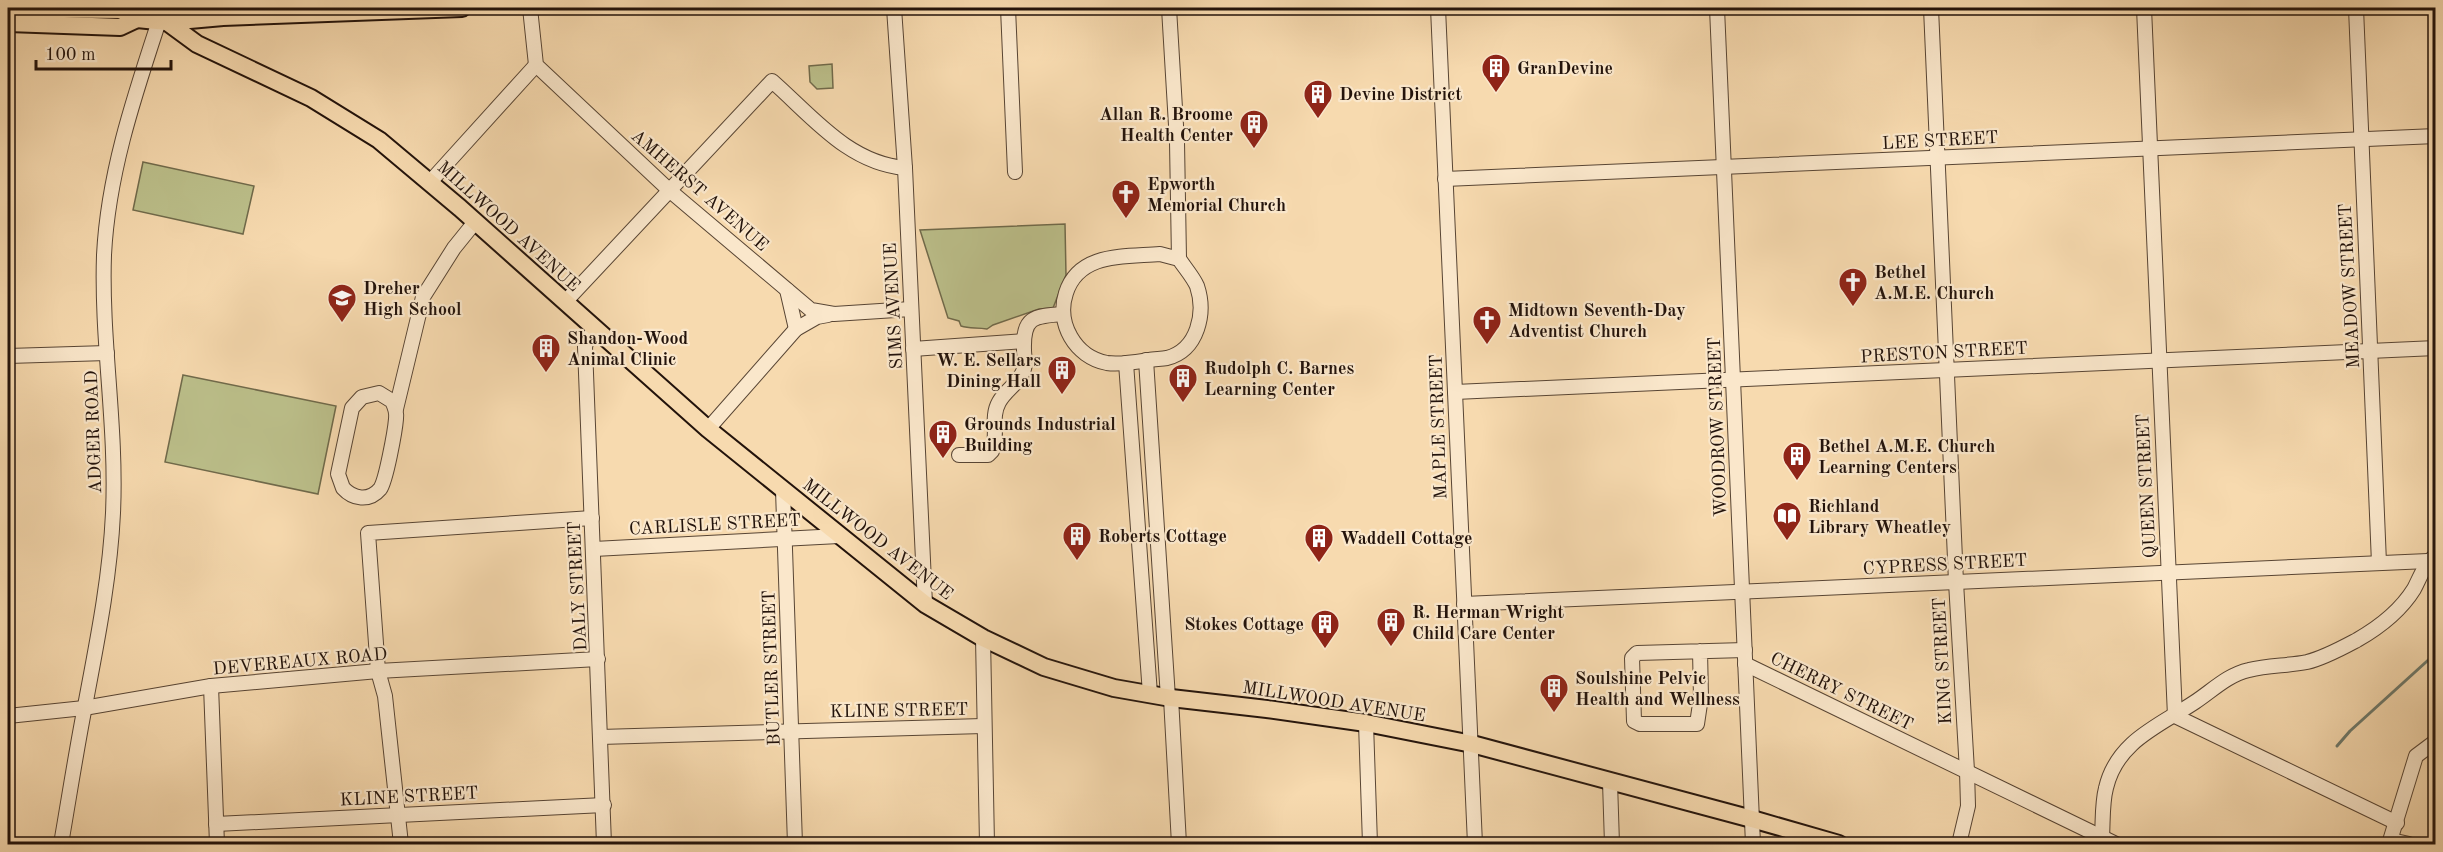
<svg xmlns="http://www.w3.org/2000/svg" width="2443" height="852" font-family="'Old Standard TT',serif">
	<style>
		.green { fill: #bcc08b; stroke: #706a4b; stroke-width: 1.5 }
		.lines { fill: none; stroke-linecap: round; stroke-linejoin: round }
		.stream { stroke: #6c786a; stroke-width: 3 }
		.minor-casing { stroke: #584534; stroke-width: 16 }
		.major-casing { stroke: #23130b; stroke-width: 20 }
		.minor { stroke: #fae7cb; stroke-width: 14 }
		.major { stroke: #f7daaf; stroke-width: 16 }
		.labels { text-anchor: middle; stroke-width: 4.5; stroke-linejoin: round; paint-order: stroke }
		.poi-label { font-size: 18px; font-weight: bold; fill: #23130b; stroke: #fae7cb; text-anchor: start }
		.street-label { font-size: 18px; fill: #23130b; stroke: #fae7cb }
	</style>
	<rect width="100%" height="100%" fill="#f7daaf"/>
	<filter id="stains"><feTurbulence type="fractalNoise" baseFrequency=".00333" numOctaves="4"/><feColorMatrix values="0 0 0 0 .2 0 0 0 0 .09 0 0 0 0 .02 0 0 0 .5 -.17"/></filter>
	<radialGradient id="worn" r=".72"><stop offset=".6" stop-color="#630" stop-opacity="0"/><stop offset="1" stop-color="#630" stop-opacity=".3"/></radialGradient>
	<g class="green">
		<path d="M832,64l1,24 -16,1 -7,-7 -1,-16z"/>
		<path d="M143,162l111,24 -11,48 -110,-24z"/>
		<path d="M1065,224l1,51 -13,33 -14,1 -46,16 -6,4c-10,-2 -17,0 -26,-3l-2,-5 -11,-3 -28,-88z"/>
		<path d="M183,375l153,31 -18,88 -153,-32z"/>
	</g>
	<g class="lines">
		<path class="stream" d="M2337,746l13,-15 86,-78"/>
		<g class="minor-casing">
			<g id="minor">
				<path d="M530,8l6,57 133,125 142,120 23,4 77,-5"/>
				<path d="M894,8l11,160 20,436"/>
				<path d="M1008,8l7,164"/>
				<path d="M1169,8l8,134 2,117"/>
				<path d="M1438,8l37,836"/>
				<path d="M1717,8l36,836"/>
				<path d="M1931,8l25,574 11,189 1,35 -9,38"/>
				<path d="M2144,8l31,708 222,107"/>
				<path d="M2356,8l23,555"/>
				<path d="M167,22l5,-14"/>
				<path d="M1445,179l991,-43"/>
				<path d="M430,182l106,-117"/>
				<path d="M1160,254l19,5c6,9 14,18 18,27 9,27 1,64 -30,72 -6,1 -13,1 -18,2 -13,2 -29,5 -42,3 -32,-6 -51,-40 -41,-70 13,-41 59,-36 94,-39z"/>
				<path d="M787,290l9,39"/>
				<path d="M565,302l207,-221c40,35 76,82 133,87"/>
				<path d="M595,330l-8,9 -2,8 19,497"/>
				<path d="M913,349l111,-8"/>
				<path d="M8,356l99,-3"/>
				<path d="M1146,360l22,338"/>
				<path d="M1126,363l24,331"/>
				<path d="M1455,392l981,-44"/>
				<path d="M379,393l13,8c3,6 5,11 4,18 -1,12 -10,62 -16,70 -11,13 -27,10 -37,-1l-5,-14 14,-66 10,-11z"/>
				<path d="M396,409l27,-112 31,-49 21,-26"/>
				<path d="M708,429l88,-100 21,-12 11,-2"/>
				<path d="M959,455h29l4,-4c7,-15 -2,-33 7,-49 7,-13 21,-19 25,-33 2,-6 0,-13 0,-19 -1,-33 9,-34 39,-36"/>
				<path d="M783,490l12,354"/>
				<path d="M594,549l245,-13"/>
				<path d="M1464,604l964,-43"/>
				<path d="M983,638l4,206"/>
				<path d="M1700,651l1,46 -4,27h-57l-6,-3 -2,-63 5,-5c36,-1 72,-2 108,-3"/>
				<path d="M1745,664l371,180"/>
				<path d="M211,686l6,158"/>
				<path d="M1171,698l8,146"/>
				<path d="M8,716l76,-8 127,-22 167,-15 220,-12"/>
				<path d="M1366,723l4,121"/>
				<path d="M600,737l383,-11"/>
				<path d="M1610,782l2,62"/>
				<path d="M216,824l388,-19"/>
				<path d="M2391,840l18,4"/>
				<path d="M61,844c8,-46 15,-92 24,-138 12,-64 25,-128 28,-193 4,-87 -12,-172 -9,-258 4,-81 30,-158 55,-234"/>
				<path d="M401,844l-16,-148 -7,-25 -10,-138 224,-15"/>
				<path d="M2099,844l3,-7c1,-16 0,-34 4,-49 11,-47 53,-62 89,-86 17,-11 32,-27 54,-32 19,-5 39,-4 58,-8 17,-4 35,-14 50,-22 21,-12 44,-30 57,-51 7,-13 10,-25 22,-34"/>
				<path d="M2389,844l27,-88 20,-15"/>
			</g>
		</g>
		<g class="major-casing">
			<g id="major">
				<path d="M8,9l114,1 15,9 30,3 56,-5 239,-9"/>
				<path d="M167,22l30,22 114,54 68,42 81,68 248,221 217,175 58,34 61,29 70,21 57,10 96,11 99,14 106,21 280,75 87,25"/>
				<path d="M8,23l112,4 17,-8"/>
			</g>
		</g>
		<use href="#minor" class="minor"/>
		<use href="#major" class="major"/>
	</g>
	<defs>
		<g id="building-pin" transform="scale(1.5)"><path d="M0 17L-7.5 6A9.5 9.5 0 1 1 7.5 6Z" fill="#8f2418" stroke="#fae7cb"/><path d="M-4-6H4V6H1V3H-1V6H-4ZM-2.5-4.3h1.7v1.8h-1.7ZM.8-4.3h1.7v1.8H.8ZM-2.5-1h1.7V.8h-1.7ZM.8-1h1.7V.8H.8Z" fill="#fff"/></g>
		<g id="church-pin" transform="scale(1.5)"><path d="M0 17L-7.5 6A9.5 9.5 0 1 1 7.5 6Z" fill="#8f2418" stroke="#fae7cb"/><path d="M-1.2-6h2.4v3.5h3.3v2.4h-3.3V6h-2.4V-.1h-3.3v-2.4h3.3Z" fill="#fff"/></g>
		<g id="school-pin" transform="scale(1.5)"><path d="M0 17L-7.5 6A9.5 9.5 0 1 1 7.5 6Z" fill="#8f2418" stroke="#fae7cb"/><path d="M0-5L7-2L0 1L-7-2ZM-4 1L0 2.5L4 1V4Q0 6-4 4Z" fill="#fff"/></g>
		<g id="library-pin" transform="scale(1.5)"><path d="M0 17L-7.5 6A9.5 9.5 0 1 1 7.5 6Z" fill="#8f2418" stroke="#fae7cb"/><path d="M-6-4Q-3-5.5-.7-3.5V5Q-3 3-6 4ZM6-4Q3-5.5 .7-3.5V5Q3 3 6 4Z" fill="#fff"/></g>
	</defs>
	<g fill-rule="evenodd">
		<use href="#building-pin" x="1496" y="68"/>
		<use href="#building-pin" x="1318" y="94"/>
		<use href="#building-pin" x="1254" y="124"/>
		<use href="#church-pin" x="1126" y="194"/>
		<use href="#church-pin" x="1853" y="282"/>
		<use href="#school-pin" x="342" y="298"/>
		<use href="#church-pin" x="1487" y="320"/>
		<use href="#building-pin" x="546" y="348"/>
		<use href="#building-pin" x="1062" y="370"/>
		<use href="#building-pin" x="1183" y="378"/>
		<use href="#building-pin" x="943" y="434"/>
		<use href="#building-pin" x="1797" y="456"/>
		<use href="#library-pin" x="1787" y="516"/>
		<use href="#building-pin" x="1077" y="536"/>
		<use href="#building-pin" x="1319" y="538"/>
		<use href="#building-pin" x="1391" y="622"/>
		<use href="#building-pin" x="1325" y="624"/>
		<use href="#building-pin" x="1554" y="688"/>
	</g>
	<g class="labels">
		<g class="poi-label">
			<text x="1517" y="74">GranDevine</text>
			<text x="1339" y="100">Devine District</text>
			<text x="1233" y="120" text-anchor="end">Allan R. Broome<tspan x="1233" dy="21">Health Center</tspan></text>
			<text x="1147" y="190">Epworth<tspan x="1147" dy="21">Memorial Church</tspan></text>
			<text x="1874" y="278">Bethel<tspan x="1874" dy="21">A.M.E. Church</tspan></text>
			<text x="363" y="294">Dreher<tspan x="363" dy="21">High School</tspan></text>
			<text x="1508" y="316">Midtown Seventh-Day<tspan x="1508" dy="21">Adventist Church</tspan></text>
			<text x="567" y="344">Shandon-Wood<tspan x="567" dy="21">Animal Clinic</tspan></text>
			<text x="1041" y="366" text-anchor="end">W. E. Sellars<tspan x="1041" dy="21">Dining Hall</tspan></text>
			<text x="1204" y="374">Rudolph C. Barnes<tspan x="1204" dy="21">Learning Center</tspan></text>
			<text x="964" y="430">Grounds Industrial<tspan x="964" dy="21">Building</tspan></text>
			<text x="1818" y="452">Bethel A.M.E. Church<tspan x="1818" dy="21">Learning Centers</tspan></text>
			<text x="1808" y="512">Richland<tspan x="1808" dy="21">Library Wheatley</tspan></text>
			<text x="1098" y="542">Roberts Cottage</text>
			<text x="1340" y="544">Waddell Cottage</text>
			<text x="1412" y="618">R. Herman Wright<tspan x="1412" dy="21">Child Care Center</tspan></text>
			<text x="1304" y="630" text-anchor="end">Stokes Cottage</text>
			<text x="1575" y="684">Soulshine Pelvic<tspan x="1575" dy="21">Health and Wellness</tspan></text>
		</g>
		<g class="street-label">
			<text transform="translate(1940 140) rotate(-3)" y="6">LEE STREET</text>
			<text transform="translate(700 190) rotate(41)" y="6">AMHERST AVENUE</text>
			<text transform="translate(509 226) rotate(42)" y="6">MILLWOOD AVENUE</text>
			<text transform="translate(2349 286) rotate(-93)" y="6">MEADOW STREET</text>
			<text transform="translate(893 306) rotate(-93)" y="6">SIMS AVENUE</text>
			<text transform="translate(1944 352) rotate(-3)" y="6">PRESTON STREET</text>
			<text transform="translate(1438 427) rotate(-92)" y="6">MAPLE STREET</text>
			<text transform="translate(1717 427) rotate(-92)" y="6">WOODROW STREET</text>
			<text transform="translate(93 432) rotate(-92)" y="6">ADGER ROAD</text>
			<text transform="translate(2146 486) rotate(-93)" y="6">QUEEN STREET</text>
			<text transform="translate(715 524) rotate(-3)" y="6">CARLISLE STREET</text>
			<text transform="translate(878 539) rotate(38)" y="6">MILLWOOD AVENUE</text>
			<text transform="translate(1945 564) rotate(-3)" y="6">CYPRESS STREET</text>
			<text transform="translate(577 586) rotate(-93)" y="6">DALY STREET</text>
			<text transform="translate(300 661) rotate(-5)" y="6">DEVEREAUX ROAD</text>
			<text transform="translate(1942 661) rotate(-93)" y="6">KING STREET</text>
			<text transform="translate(771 668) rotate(-92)" y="6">BUTLER STREET</text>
			<text transform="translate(1842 691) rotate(26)" y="6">CHERRY STREET</text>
			<text transform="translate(1334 701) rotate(9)" y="6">MILLWOOD AVENUE</text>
			<text transform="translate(899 710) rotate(-1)" y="6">KLINE STREET</text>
			<text transform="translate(409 796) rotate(-3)" y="6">KLINE STREET</text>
		</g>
	</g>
	<rect width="2443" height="852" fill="none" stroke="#f7daaf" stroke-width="30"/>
	<rect x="9" y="9" width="2425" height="834" fill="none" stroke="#23130b" stroke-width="3"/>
	<rect x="15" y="15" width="2413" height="822" fill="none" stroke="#23130b" stroke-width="1.5"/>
	<path d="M36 60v9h135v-9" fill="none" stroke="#23130b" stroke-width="3"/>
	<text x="45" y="60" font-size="18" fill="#23130b" stroke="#fae7cb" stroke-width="4.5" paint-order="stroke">100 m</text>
	<rect width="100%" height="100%" filter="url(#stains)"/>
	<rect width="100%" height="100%" fill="url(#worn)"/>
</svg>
